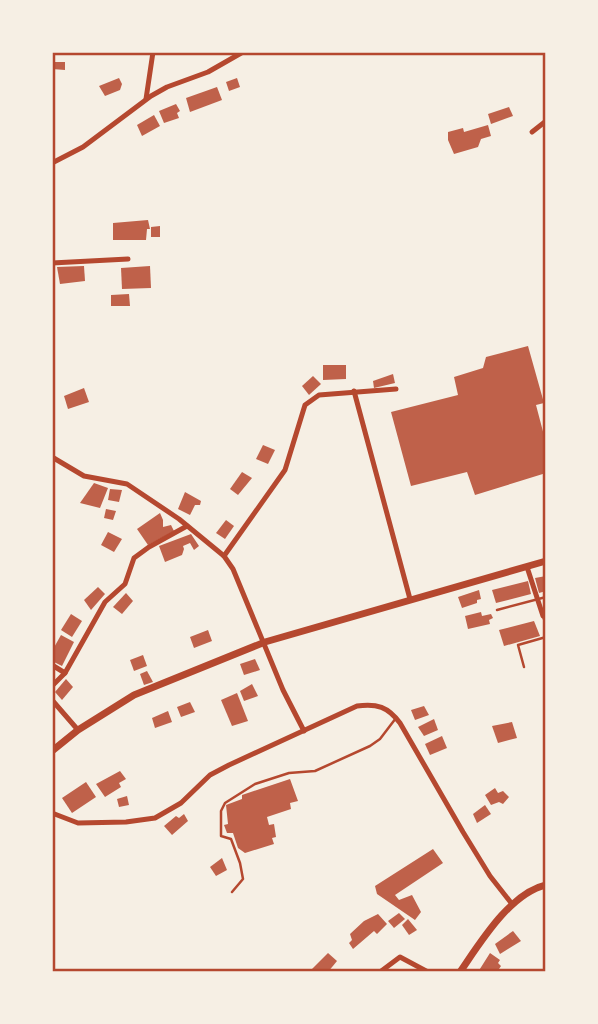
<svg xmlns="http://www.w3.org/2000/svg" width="598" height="1024" font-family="Overpass,sans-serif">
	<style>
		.building { fill: #bf614a }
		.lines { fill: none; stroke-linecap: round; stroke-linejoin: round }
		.service { stroke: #b5482f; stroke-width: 2.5 }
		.minor { stroke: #b5482f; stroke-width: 5 }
		.tertiary { stroke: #b5482f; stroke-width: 7 }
		.neatline { fill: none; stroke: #b5482f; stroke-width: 2.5 }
	</style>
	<rect width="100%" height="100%" fill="#f6efe4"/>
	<g class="building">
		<path d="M52,62h13v8l-13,-1z"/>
		<path d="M119,78l3,6 -2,6 -15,6 -6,-10z"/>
		<path d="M237,78l3,9 -11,4 -3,-9z"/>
		<path d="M217,87l5,13 -32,12 -4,-14z"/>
		<path d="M176,104l4,7 -3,2 2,5 -15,5 -5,-12z"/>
		<path d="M509,107l4,9 -22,8 -3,-10z"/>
		<path d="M154,115l6,11 -18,10 -5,-11z"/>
		<path d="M488,125l3,11 -10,3 -3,8 -24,7 -6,-14v-8l15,-4 1,4z"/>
		<path d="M148,220l2,9h-3l-1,11h-33v-17z"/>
		<path d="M160,226v11h-9v-10z"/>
		<path d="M84,266l1,15 -25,3 -3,-17z"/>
		<path d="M150,266l1,22 -29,1 -1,-21z"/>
		<path d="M129,294l1,12h-19v-11z"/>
		<path d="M528,346l16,57 -8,2 10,38v30l-71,22 -8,-23 -56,14 -20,-74 67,-17 -4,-18 29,-9 3,-11z"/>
		<path d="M323,365h23v14l-23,1z"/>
		<path d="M393,374l2,9 -21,5 -1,-7z"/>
		<path d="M313,376l8,8 -12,11 -7,-9z"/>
		<path d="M84,388l5,14 -21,7 -4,-13z"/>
		<path d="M263,445l12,5 -7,14 -12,-5z"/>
		<path d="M242,472l10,6 -14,17 -8,-6z"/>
		<path d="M94,483l14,5 -8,20 -20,-5z"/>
		<path d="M110,489l12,1 -3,12 -11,-2z"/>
		<path d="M185,492l16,9 -1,4h-5l-5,10 -12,-6z"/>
		<path d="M106,509l10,2 -3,9 -9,-2z"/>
		<path d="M160,513l3,7v7l8,-2 3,6 -26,14 -11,-16z"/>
		<path d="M226,520l8,6 -9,13 -9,-6z"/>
		<path d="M108,532l14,7 -8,13 -13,-7z"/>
		<path d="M191,534l8,12 -5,4 -4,-7 -7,3 1,3 -2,6 -17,7 -6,-16z"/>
		<path d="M546,576v15l-7,2 -4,-15z"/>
		<path d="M528,581l3,13 -35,9 -4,-13z"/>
		<path d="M98,587l7,7 -14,16 -7,-10z"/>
		<path d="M479,590l2,9 -4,1v3l-15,5 -4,-11z"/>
		<path d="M126,593l7,8 -11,13 -9,-7z"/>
		<path d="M481,612l1,4 9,-2 2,4 -4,2 1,4 -22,5 -3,-13z"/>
		<path d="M71,614l11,7 -10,16 -11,-7z"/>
		<path d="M534,621l6,15 -36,10 -5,-16z"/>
		<path d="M208,630l4,11 -18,7 -4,-11z"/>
		<path d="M61,635l13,7 -12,24 -10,-5v-10z"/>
		<path d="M143,655l4,11 -13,5 -4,-11z"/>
		<path d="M255,659l5,11 -16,5 -4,-11z"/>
		<path d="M147,671l6,11 -9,3 -4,-11z"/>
		<path d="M66,679l7,8 -11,13 -7,-8z"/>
		<path d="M252,684l6,12 -14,5 -4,-10z"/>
		<path d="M237,693l11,28 -16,5 -11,-26z"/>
		<path d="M190,702l5,10 -14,5 -4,-10z"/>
		<path d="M424,706l5,9 -14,5 -4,-10z"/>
		<path d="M168,711l4,11 -17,6 -3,-10z"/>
		<path d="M434,719l4,11 -14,6 -6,-9z"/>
		<path d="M512,722l5,16 -19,5 -6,-17z"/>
		<path d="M442,736l5,12 -17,7 -5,-11z"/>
		<path d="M120,771l6,8 -7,4 2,4 -16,10 -9,-13z"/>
		<path d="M290,779l8,22 -8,2 1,6 -24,8 2,8 5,-1 2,13 -4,1 2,6 -29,9 -7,-5 -5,-15h-6l-3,-8 4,-1 -2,-19 16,-6v-4z"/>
		<path d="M86,782l10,15 -24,16 -10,-15z"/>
		<path d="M495,788l3,5 5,-2 6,6 -6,7 -4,-2 -8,3 -6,-10z"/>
		<path d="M127,796l2,9 -10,2 -2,-8z"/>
		<path d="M485,805l6,9 -14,9 -4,-9z"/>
		<path d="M184,814l4,7 -16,14 -8,-9 12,-10 3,2z"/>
		<path d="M433,849l10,14 -48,32 4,5 13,-5 9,17 -6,8 -38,-26 -2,-8z"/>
		<path d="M222,858l5,12 -11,6 -6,-9z"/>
		<path d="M399,913l6,6 -11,9 -6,-7z"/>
		<path d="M378,914l9,10 -10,10 -3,-3 -21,18 -4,-6 3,-3 -2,-6 14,-13z"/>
		<path d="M408,919l9,11 -8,5 -7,-10z"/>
		<path d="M513,931l8,10 -21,13 -5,-10z"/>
		<path d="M328,953l9,8 -9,11h-19z"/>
		<path d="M490,953l10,7 -2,3 3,3 -4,6h-19z"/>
	</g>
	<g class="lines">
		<g class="service">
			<path d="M497,610l49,-13"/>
			<path d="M543,616l3,10"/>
			<path d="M524,667l-6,-22 28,-8"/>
			<path d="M232,892l11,-13 -3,-16 -9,-24 -10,-3v-25l4,-8 30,-19 34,-11 26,-2 55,-25 10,-7 16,-21"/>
		</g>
		<g class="minor">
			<path d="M146,99l7,-47"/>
			<path d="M532,132l14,-11"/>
			<path d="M52,163l31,-16 68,-51 16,-9 41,-15 35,-20"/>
			<path d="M52,263l76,-4"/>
			<path d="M354,391l56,208"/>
			<path d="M52,457l32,19 43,8 52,35 45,37 9,13 50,121 21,41"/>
			<path d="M224,556l61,-86 20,-65 14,-10 77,-6"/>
			<path d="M527,567l16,49"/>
			<path d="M52,665l13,8"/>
			<path d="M52,686l13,-13 40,-71 20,-18 9,-26 15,-11 38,-21"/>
			<path d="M52,700l26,30"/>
			<path d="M52,813l26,10 48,-1 29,-4 26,-15 29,-28 19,-10 128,-59c20,-3 31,1 43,17l63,109 27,44 22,28"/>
			<path d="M380,972l20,-15 28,15"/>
		</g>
		<g class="tertiary">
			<path d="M52,751l26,-21 56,-35 131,-53 281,-81"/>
			<path d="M460,972c20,-29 50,-79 86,-87"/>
		</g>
	</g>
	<rect width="598" height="1024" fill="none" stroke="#f6efe4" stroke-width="108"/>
	<rect x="54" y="54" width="490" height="916" class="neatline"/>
</svg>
